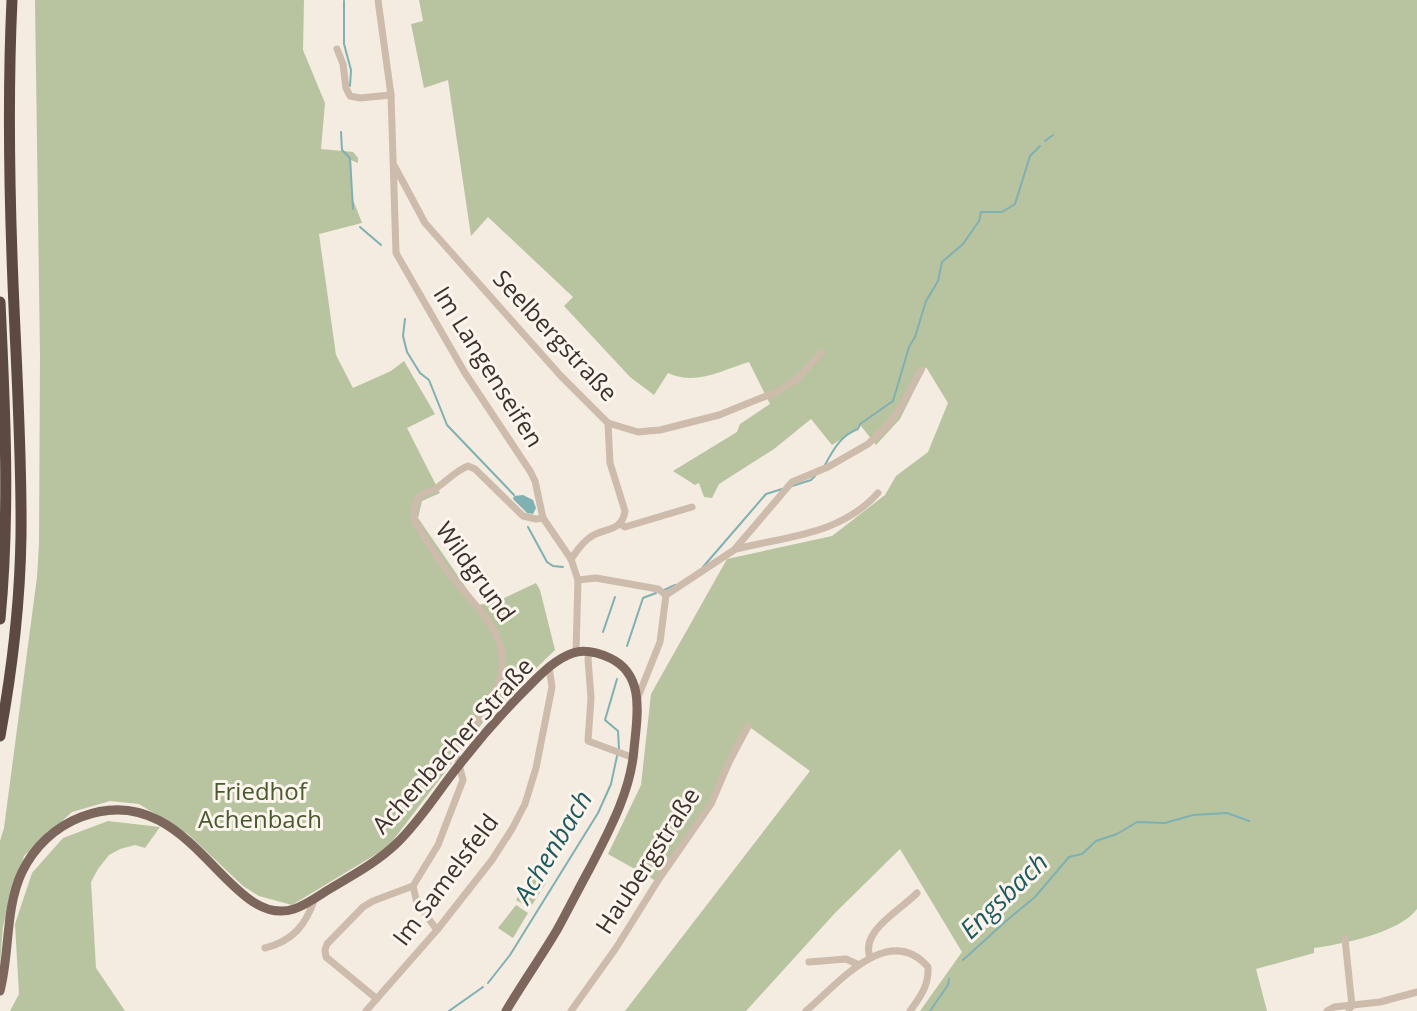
<svg xmlns="http://www.w3.org/2000/svg" width="1417" height="1011" font-family="'Open Sans',sans-serif">
	<style>
		.green { fill: #b8c4a0 }
		.water { fill: #7fb0b2 }
		.lines { fill: none; stroke-linecap: round; stroke-linejoin: round }
		.stream { stroke: #7fb0b2; stroke-width: 2 }
		.minor { stroke: #cdbbac; stroke-width: 7 }
		.major { stroke: #7d675c; stroke-width: 9 }
		.highway { stroke: #5c4a42; stroke-width: 11 }
		.labels { text-anchor: middle; stroke-width: 6; stroke-linejoin: round; paint-order: stroke }
		.street-label { font-size: 24px; fill: #3b302b; stroke: #fbf5ee }
		.park-label { font-size: 24px; fill: #4a5a2e; stroke: #fbf5ee }
		.water-label { font-size: 26px; font-style: italic; fill: #1f5a5e; stroke: #fbf5ee }
	</style>
	<rect width="100%" height="100%" fill="#f4ebe1"/>
	<g class="green">
		<path d="M35,0h269l-1,50 22,53 -4,46 32,3 5,6v5l-7,-3 1,37 10,26 -43,11 17,121 17,33 38,-17 13,-10 31,53 -28,14 33,65 -18,8 -4,17 60,87 18,-3 40,-19 4,7 15,60 -65,63 -102,134 -96,58 -33,-9 -16,-10 -55,-52 -49,-30 -29,-3 -38,11 -48,44 -21,70 -3,39v-124l4,-13 33,-251 2,-33 1,-188z"/>
		<path d="M419,0h998v909c-18,24 -74,35 -103,39v5l-58,16 11,42h-347l42,-59 -62,-103 -65,64 -89,98h-121l185,-240 -59,-43 -20,35 -23,48 -52,70 -48,-27 33,-69 10,-91 76,-135 105,-23 53,-41 11,-19 32,-24 20,-49 -22,-36 -26,52 -24,26 -15,-19 -29,19 -21,-26 -37,30 -55,35 -7,14 -8,-1 -5,-14 -4,2 -22,-14 64,-39 3,-8 30,-20 -21,-42c-27,8 -53,24 -81,11l-14,22 -24,-18 -66,-71 9,-9 -85,-80 -17,19 -23,-156 -24,8 -13,-64 12,-3z"/>
		<path d="M108,821l52,6 -15,21 -10,-3 -15,4 -11,6 -11,14 -7,13 5,86 29,43h-115l9,-17 -4,-70 17,-51 31,-35z"/>
		<path d="M533,874l13,9 -16,25 -14,-8z"/>
		<path d="M516,905l12,8 -15,25 -15,-10z"/>
	</g>
	<path class="water" d="M523,495l10,5 3,8 -3,6 -6,-1 -14,-14 1,-3z"/>
	<g class="lines">
		<g class="stream">
			<path d="M344,1v43l7,26 -1,16"/>
			<path d="M341,132l1,18 8,8 3,51"/>
			<path d="M1045,141l8,-6"/>
			<path d="M360,227l21,18"/>
			<path d="M405,319l-2,17 4,16 13,21 9,7 18,45 67,70"/>
			<path d="M825,465c8,-15 16,-30 33,-36l2,-5 33,-23 16,-54 6,-10 11,-36 12,-20 4,-19 21,-18 16,-23 2,-9h21l13,-8 15,-48 10,-10"/>
			<path d="M792,486l19,-6 4,-4"/>
			<path d="M528,527l19,35 6,4 10,1"/>
			<path d="M703,567l63,-73 16,-5"/>
			<path d="M662,591l13,-6"/>
			<path d="M603,632l12,-35"/>
			<path d="M627,646l16,-48 13,-5"/>
			<path d="M617,679l-12,41 13,11 1,18"/>
			<path d="M963,960l43,-39 29,-24 34,-40 13,-3 14,-13 21,-7 20,-12 28,1 28,-8 34,-2 22,8"/>
			<path d="M488,983l22,-28 88,-142 13,-29 6,-28"/>
			<path d="M449,1011l34,-24"/>
			<path d="M930,1011l18,-26 1,-6"/>
		</g>
		<g class="minor">
			<path d="M378,0l13,95 5,158 69,120 65,98 5,10 8,37 28,41 7,21 -2,72"/>
			<path d="M337,49l6,15 3,24 4,8 10,2 31,-3"/>
			<path d="M395,167l30,56 135,152 48,48 30,9 10,-1 12,-1 59,-15 57,-23 21,-13 24,-26"/>
			<path d="M620,524l5,3 67,-20"/>
			<path d="M736,549c52,-13 104,-14 142,-56"/>
			<path d="M571,559c5,-7 11,-16 18,-21 14,-11 33,-5 36,-27l-15,-48 -2,-40"/>
			<path d="M578,580l18,-2 62,11 8,6"/>
			<path d="M666,595l68,-45 58,-68 36,-15 40,-23 21,-20 12,-17 20,-37"/>
			<path d="M589,652l-1,7 3,39 -3,43 46,17"/>
			<path d="M638,697l22,-55 6,-47"/>
			<path d="M437,930l-20,-27 -4,-17 25,-41 25,-65 -7,-27c11,-20 26,-37 37,-58 29,-55 -16,-84 -46,-124 -11,-15 -21,-31 -31,-47 -4,-8 -3,-18 2,-26 4,-6 11,-5 17,-9 11,-7 20,-18 33,-23l7,3 48,47 13,3 7,-1"/>
			<path d="M1345,939l7,67 -3,3"/>
			<path d="M265,948c28,-7 41,-23 50,-50"/>
			<path d="M870,957c-10,-26 31,-47 47,-64"/>
			<path d="M809,962l37,-3 11,5"/>
			<path d="M377,999l-51,-42 -1,-7 2,-6 36,-37 10,-6 40,-15"/>
			<path d="M366,1011l71,-81 55,-70 20,-31 13,-25 11,-36 16,-81 -3,-20"/>
			<path d="M571,1011l45,-63 43,-69 52,-75 18,-42 19,-36"/>
			<path d="M806,1011c31,-26 82,-90 122,-44 1,19 -8,30 -18,44"/>
			<path d="M1327,1011l7,-4 46,-5 37,-10"/>
		</g>
		<path class="major" d="M0,991c10,-38 5,-83 22,-119 12,-25 33,-45 59,-55 110,-42 145,114 213,92 12,-4 23,-12 34,-19 23,-14 48,-27 68,-46 25,-24 42,-53 64,-80 21,-27 43,-52 67,-76 13,-13 28,-29 46,-35 11,-4 26,0 37,5 36,17 27,59 24,91 -3,42 -25,82 -44,119 -11,20 -22,42 -33,62 -16,27 -35,54 -51,81"/>
		<g class="highway">
			<path d="M0,302c5,106 10,212 0,317"/>
			<path d="M0,736c12,-65 20,-133 21,-200 1,-93 -6,-187 -9,-280 -3,-85 -4,-171 0,-256"/>
		</g>
	</g>
	<g class="labels">
		<g class="street-label">
			<text transform="translate(555 336) rotate(47)" y="8">Seelbergstraße</text>
			<text transform="translate(488 367) rotate(58)" y="8">Im Langenseifen</text>
			<text transform="translate(475 572) rotate(54)" y="8">Wildgrund</text>
			<text transform="translate(453 746) rotate(-48)" y="8">Achenbacher Straße</text>
			<text transform="translate(648 861) rotate(-57)" y="8">Haubergstraße</text>
			<text transform="translate(446 880) rotate(-53)" y="8">Im Samelsfeld</text>
		</g>
		<g class="park-label">
			<text x="260" y="800">Friedhof<tspan x="260" dy="28">Achenbach</tspan></text>
		</g>
		<g class="water-label">
			<text transform="translate(553 847) rotate(-59)" y="9">Achenbach</text>
			<text transform="translate(1004 896) rotate(-44)" y="9">Engsbach</text>
		</g>
	</g>
</svg>
